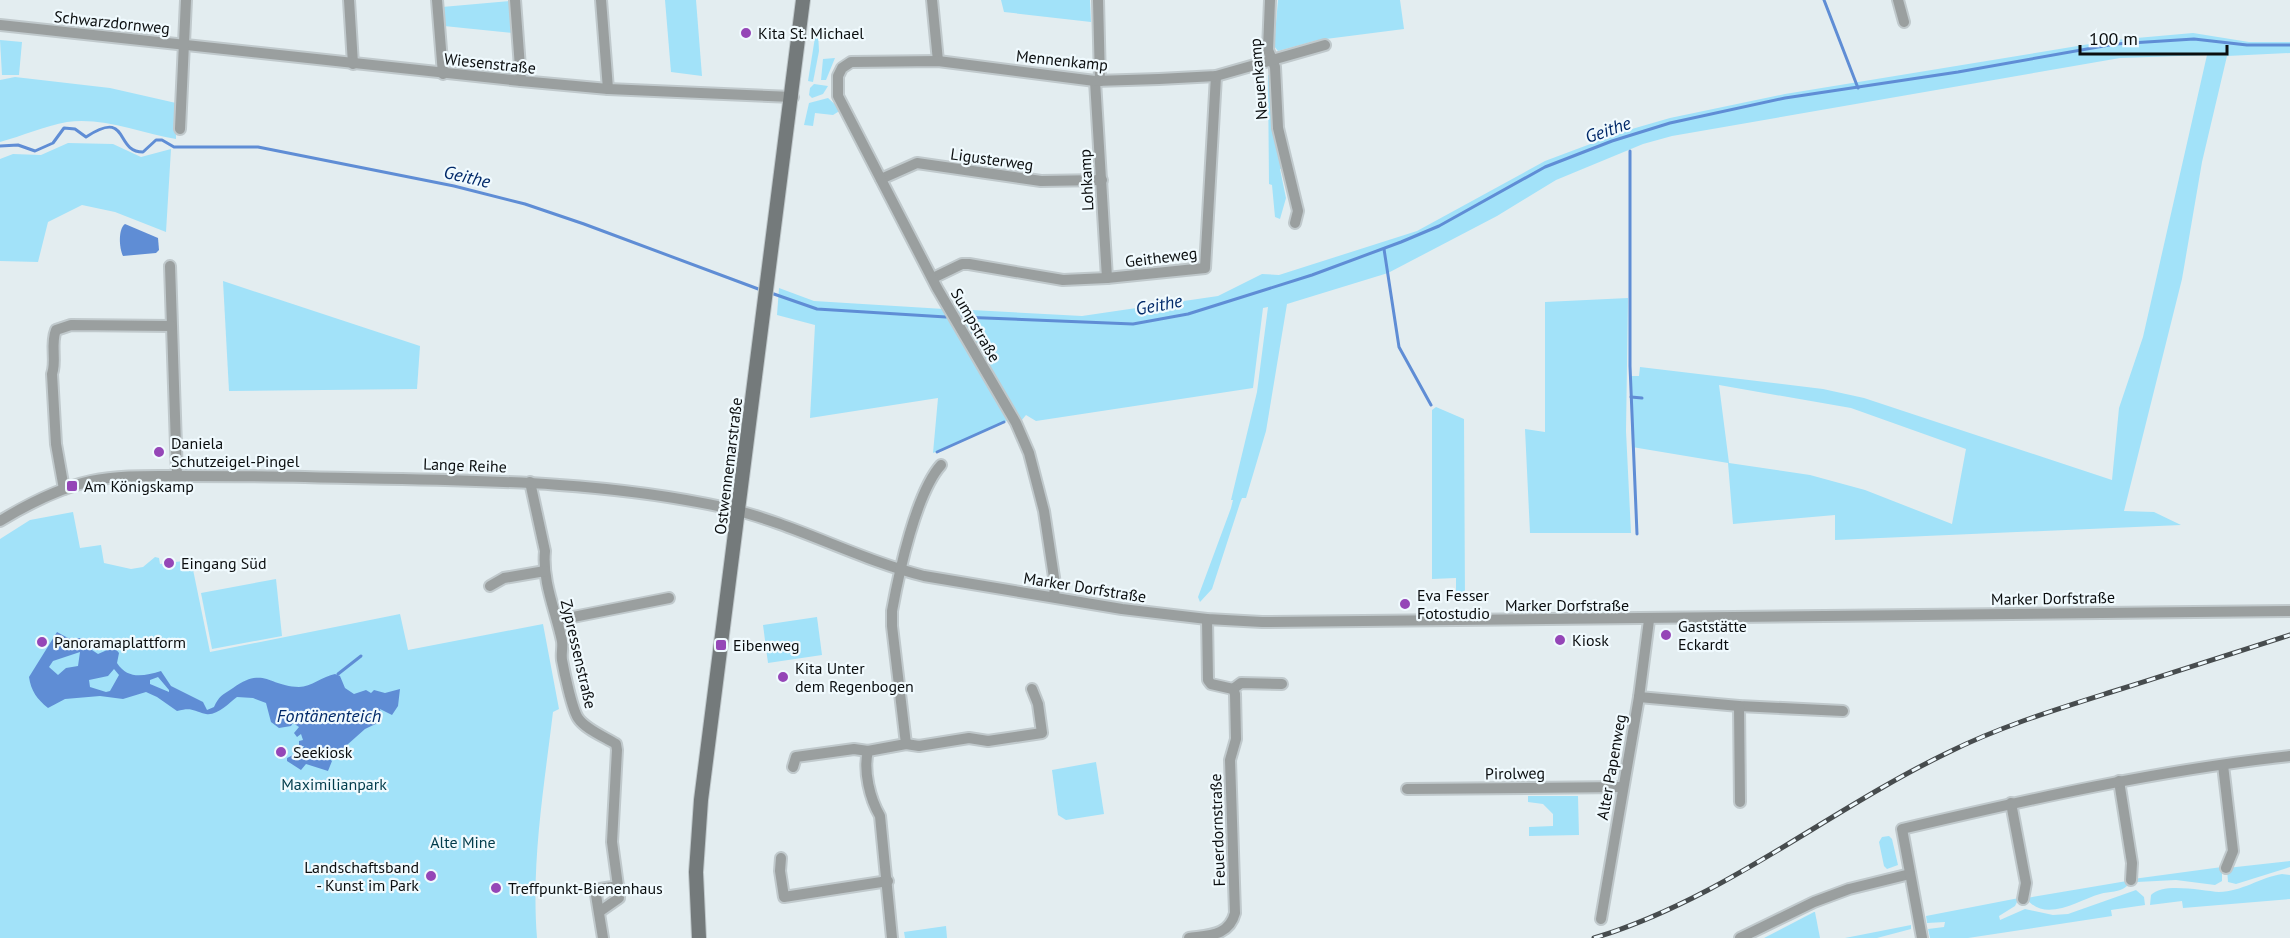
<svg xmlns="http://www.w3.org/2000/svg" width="2290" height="938" font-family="'PT Sans',sans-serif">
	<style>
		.green { fill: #a2e2f9; fill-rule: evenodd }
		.water { fill: #5f8dd5; fill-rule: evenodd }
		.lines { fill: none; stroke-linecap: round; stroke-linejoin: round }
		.stream { stroke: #5f8dd5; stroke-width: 3 }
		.street-casing { stroke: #c0c9cc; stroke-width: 14 }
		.secondary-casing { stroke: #c0c9cc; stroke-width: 16 }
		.street { stroke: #9a9f9f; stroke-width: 10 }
		.secondary { stroke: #747a7b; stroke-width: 14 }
		.rail-casing { stroke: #474c4e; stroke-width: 5 }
		.rail { stroke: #f0fafe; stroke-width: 3; stroke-dasharray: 9; stroke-linecap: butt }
		.poi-dot { fill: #9546b7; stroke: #f0fafe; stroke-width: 2 }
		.labels { text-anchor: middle; stroke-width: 4.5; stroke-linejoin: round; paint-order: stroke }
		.street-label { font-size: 16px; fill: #0b0e0f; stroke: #f0fafe }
		.poi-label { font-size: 16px; fill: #0b0e0f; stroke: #f0fafe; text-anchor: start }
		.park-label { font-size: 16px; fill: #023c4c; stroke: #f0fafe }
		.water-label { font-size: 18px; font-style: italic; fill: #002969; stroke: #f0fafe }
	</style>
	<rect width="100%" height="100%" fill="#e3edf0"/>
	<g class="green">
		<path d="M665,0h31l6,76 -31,-4z"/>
		<path d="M1001,0h89l1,22 -87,-10z"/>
		<path d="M1278,0h122l4,29 -86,11 -40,11 -4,-5z"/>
		<path d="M510,1l3,32 -69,-7 -2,-19z"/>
		<path d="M816,31l2,1 1,19 -6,31 -5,-1z"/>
		<path d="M2193,33l56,9h41v11l-63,3 -25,106 -20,117 -58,232 30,1 27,13 -346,15v-25l-102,9 -5,-61 -96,-16 -2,-71h9l1,-9 183,22 41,9 248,82 7,-72 24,-71 64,-282 -87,3 -448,78 -29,8 -87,36 -59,36 -109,57 -101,31 -21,127 -20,67h-4l-2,5 -28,86 -12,13 -2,-5 33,-89 2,-8h-2l26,-108 11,-85 -5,1 -10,80 -217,33 -10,-6 -5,6 -68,-112 129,7 136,-20 44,-22 17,1 138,-44 128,-70 80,-30 45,-13 115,-24 329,-54zM1719,385l132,23 115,41 -14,75 -87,-34 -55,-15 -81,-12z"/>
		<path d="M0,40l22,2 -3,33h-17z"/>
		<path d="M835,58l-9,22h-5l2,-21z"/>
		<path d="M1268,75h4l12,93 -4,1 6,29 -6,21 -5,-2 -3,-32 -3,-1z"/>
		<path d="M15,77l95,11 66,15v36c-36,-6 -72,-22 -109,-17 -22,4 -45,14 -67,20v-62z"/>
		<path d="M814,84l14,2 -5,8 -11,4 -3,-3 1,-7z"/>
		<path d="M828,98l13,12 -8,5 -18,-2 -2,13 -9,-1 5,-22z"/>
		<path d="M68,143l45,1 28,13 30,-8 -5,83 -51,-20 -33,-7 -34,17 -10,40 -38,-1v-102l13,-5 28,1z"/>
		<path d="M223,281l197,65 -3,43 -188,2z"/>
		<path d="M779,288l35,13 130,8 65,111 -76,33 5,-55 -128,20 5,-93 -38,-10z"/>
		<path d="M1628,298l-2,133 5,102h-101l-5,-104 20,3v-130z"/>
		<path d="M1436,407l28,12 1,182h-9v-23l-24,1v-169z"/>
		<path d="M73,512l7,36 21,-3 3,18 27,6 12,-2 12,-10 4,1 1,6 31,-4 19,92 190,-38 8,36 135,-26 16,85 -6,3c-9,75 -22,151 -16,226h-537v-399l30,-19z"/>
		<path d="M276,579l6,57 -70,13 -11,-56z"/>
		<path d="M817,617l5,38 -54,8 -5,-38z"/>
		<path d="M1096,762l8,52 -38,6 -8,-5 -6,-45z"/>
		<path d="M1528,796h50l1,39 -50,1v-9l24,-1v-12l-10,-10 -15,-2z"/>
		<path d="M1889,836l3,3 6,26 -11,4 -3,-3 -5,-24 3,-5z"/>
		<path d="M2290,861v6l-54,17 -8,-2 -1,-14z"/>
		<path d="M2222,867v14l-7,4 -39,-5 -39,2 -4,-3z"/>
		<path d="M2282,874l8,1v24l-107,9 -1,-7 -32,4 1,-10c12,-13 52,-4 68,-3 22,0 42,-15 63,-18z"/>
		<path d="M2127,881v5c-8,7 -17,5 -27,8 -22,6 -55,30 -74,4z"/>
		<path d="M2136,890l8,7 1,8 -34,5 1,6 -144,22h-38l-2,-9 16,-2 1,-5 -18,1 -1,-7 93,-18 -4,8 -16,10 1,4 25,-11 28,6 15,-1z"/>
		<path d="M1815,912l5,26h-56l50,-26z"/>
		<path d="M1911,925v4l-34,9h-32z"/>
		<path d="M946,926l1,12h-42l-1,-6z"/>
	</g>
	<g class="water">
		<path d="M125,224l33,14 1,12 -3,3 -33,3c-4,-8 -5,-27 2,-32z"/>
		<path d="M57,632l11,6h17l1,8 12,8 16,-7 5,6 -2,10c11,17 27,13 44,8l10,15 32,16 4,8 7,-3c5,-11 8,-12 19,-19 31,-22 35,-2 66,-1 12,0 24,-11 36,-13l5,2 5,12 9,6 12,-4 5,3 3,-3 11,3 15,-4 -2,17 -6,9 -12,-6 2,12 -17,8 -27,24 -10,-1 -1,5 5,4 -4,10 -22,-7 -5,6 -14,-9v-3l14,-7 3,-5h-5v-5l4,-1 -2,-6 -4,3 -3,-4 5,-6 -6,-4 -2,3 -12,2 -8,-6 -5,-19 -13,-5 -16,-1c-8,6 -20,19 -31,17 -14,-3 -13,-7 -29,-3l-20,-14 -11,-5 -23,7 -23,-3 -35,3 -17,9c-11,-9 -17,-17 -19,-31zM80,652l-2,14 -12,2 -8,7 -9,-8 4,-6zM114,669l5,6 -9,16 -4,1 -16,-5 -1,-7 19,-4zM158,677l11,13v2l-19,-8v-4z"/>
	</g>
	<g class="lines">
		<g class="stream">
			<path d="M1824,0l34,88"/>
			<path d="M0,146l18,-1 17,6 18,-8 11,-15 11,1 11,8c44,-29 28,15 57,15l13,-12h6l12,7h84l196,39 71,18 59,20 177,66"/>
			<path d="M1630,151v215l7,168"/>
			<path d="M1384,249l15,98 32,58"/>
			<path d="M771,293l46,16 129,8"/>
			<path d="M959,317l174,7 55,-10 124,-39 89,-33 38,-16 106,-59 67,-26 58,-18 115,-25 173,-26 157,-28 79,-5 53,6h43"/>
			<path d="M1631,397l11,1"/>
			<path d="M937,452l67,-30"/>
			<path d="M338,674l23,-18"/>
		</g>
		<g class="street-casing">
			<g id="street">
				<path d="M349,0l4,64"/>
				<path d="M437,0l6,74"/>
				<path d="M515,0l6,81"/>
				<path d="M601,0l7,89"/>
				<path d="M932,0l6,61"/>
				<path d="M1098,0l2,81"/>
				<path d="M1270,0l-2,50 7,17 3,61 20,83 -3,12"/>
				<path d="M1898,0l6,22"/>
				<path d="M0,25l521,56 87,8 185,8"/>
				<path d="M1095,81l12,197"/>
				<path d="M180,129l6,-129"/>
				<path d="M881,179l36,-16 124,18 61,-1"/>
				<path d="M170,266l7,210"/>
				<path d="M933,278l29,-14h7l94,16 44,-2 98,-10 11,-192"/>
				<path d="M530,482l15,69c-3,31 11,61 17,90 1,7 -1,12 0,19 2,11 10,49 16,58 7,11 27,19 38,26l1,6 -5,92 6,44 -18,3 -4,6 7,43"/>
				<path d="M64,489l-8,-45 -4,-70c5,-14 -2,-29 4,-44l15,-5 100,1"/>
				<path d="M0,521c28,-17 59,-33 91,-40 28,-6 58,-5 86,-5 42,0 85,0 128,1 141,4 283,0 422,31 68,16 130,51 197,68l198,33 85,10 55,3 1028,-11"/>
				<path d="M490,586l14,-8 41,-7"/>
				<path d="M1054,597l1,-13 -11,-73 -15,-58 -13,-30 -79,-135 -99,-192v-20l4,-8 9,-6 87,-1 157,20 64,-2 57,-3 109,-31"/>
				<path d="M558,620l111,-22"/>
				<path d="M1233,689l8,-6 41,1"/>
				<path d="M1639,697l100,9 104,5"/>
				<path d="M1739,706l1,96"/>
				<path d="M906,744l13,2 50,-8 19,3 54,-8 -4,-29 -6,-15"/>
				<path d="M2223,765l10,86 -7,17"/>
				<path d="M793,767l3,-10 58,-8 14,2"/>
				<path d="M2119,781l13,82 -1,17"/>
				<path d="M1407,789l216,-2"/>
				<path d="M2011,803l15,80 -3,16"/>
				<path d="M781,858l-1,13 4,26 104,-16"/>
				<path d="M599,912l20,-14 -1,-12"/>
				<path d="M1601,919l38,-222 10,-77"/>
				<path d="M892,938l-12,-122c-10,-17 -17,-45 -12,-65l38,-7 -14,-118v-15c7,-39 24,-118 49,-146"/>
				<path d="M1189,938c20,-3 40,-2 46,-25l-5,-153 6,-21 -1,-45 -2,-5 -22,-5 -3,-4 -1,-61"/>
				<path d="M1740,938l74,-36 35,-13 61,-15"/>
				<path d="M1922,938l-20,-109c128,-30 257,-59 388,-73"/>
			</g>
		</g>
		<g class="secondary-casing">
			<path id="secondary" d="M699,938l-3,-66 5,-72 102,-800"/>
		</g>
		<use href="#street" class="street"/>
		<use href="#secondary" class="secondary"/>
		<g class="rail-casing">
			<path id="rail" d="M1594,938c129,-39 233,-127 353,-185 52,-26 107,-43 161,-60 61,-19 122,-39 182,-58"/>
		</g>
		<use href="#rail" class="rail"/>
	</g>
	<g class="poi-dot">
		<circle cx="746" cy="33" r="6"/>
		<circle cx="159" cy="452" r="6"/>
		<rect x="66" y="480" width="12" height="12" rx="3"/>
		<circle cx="169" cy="563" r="6"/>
		<circle cx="1405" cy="604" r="6"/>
		<circle cx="1666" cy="635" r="6"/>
		<circle cx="1560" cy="640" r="6"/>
		<circle cx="42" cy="642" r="6"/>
		<rect x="715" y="639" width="12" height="12" rx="3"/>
		<circle cx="783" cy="677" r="6"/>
		<circle cx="281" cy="752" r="6"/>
		<circle cx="431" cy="876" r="6"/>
		<circle cx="496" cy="888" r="6"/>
	</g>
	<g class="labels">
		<g class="street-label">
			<text transform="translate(112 22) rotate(6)" y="6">Schwarzdornweg</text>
			<text transform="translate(1062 60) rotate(6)" y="6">Mennenkamp</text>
			<text transform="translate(490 63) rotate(6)" y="6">Wiesenstraße</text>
			<text transform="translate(1258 79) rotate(-95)" y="6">Neuenkamp</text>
			<text transform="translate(992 159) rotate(8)" y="6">Ligusterweg</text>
			<text transform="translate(1086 180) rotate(-93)" y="6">Lohkamp</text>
			<text transform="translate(1161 257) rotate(-7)" y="6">Geitheweg</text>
			<text transform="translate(976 325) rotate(60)" y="6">Sumpstraße</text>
			<text transform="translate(465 465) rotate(2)" y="6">Lange Reihe</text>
			<text transform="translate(728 466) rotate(-83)" y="6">Ostwennemarstraße</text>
			<text transform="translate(1085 587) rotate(9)" y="6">Marker Dorfstraße</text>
			<text transform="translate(2053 598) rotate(-1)" y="6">Marker Dorfstraße</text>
			<text x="1567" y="611">Marker Dorfstraße</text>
			<text transform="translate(579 654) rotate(77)" y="6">Zypressenstraße</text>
			<text transform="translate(1611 767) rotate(-80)" y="6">Alter Papenweg</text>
			<text transform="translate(1515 773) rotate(-1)" y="6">Pirolweg</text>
			<text transform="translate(1217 830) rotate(-92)" y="6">Feuerdornstraße</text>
		</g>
		<g class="poi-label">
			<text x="758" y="39">Kita St. Michael</text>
			<text x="171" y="449">Daniela<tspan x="171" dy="18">Schutzeigel-Pingel</tspan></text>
			<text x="84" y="492">Am Königskamp</text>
			<text x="181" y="569">Eingang Süd</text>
			<text x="1417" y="601">Eva Fesser<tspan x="1417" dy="18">Fotostudio</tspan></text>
			<text x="1678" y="632">Gaststätte<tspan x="1678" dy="18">Eckardt</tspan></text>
			<text x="1572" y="646">Kiosk</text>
			<text x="54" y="648">Panoramaplattform</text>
			<text x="733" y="651">Eibenweg</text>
			<text x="795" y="674">Kita Unter<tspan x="795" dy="18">dem Regenbogen</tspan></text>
			<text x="293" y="758">Seekiosk</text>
			<text x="419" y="873" text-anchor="end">Landschaftsband<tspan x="419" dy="18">- Kunst im Park</tspan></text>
			<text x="508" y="894">Treffpunkt-Bienenhaus</text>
		</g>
		<g class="park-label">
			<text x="334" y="790">Maximilianpark</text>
			<text x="463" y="848">Alte Mine</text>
		</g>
		<g class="water-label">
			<text transform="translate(1608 130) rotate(-19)" y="6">Geithe</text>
			<text transform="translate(467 177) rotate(13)" y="6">Geithe</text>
			<text transform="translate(1159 305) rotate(-11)" y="6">Geithe</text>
			<text x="329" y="722">Fontänenteich</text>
		</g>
	</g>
	<path d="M2080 45v9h147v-9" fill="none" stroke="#0b0e0f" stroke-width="3"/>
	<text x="2089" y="45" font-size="18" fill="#0b0e0f" stroke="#f0fafe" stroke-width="4.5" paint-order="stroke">100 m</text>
</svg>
